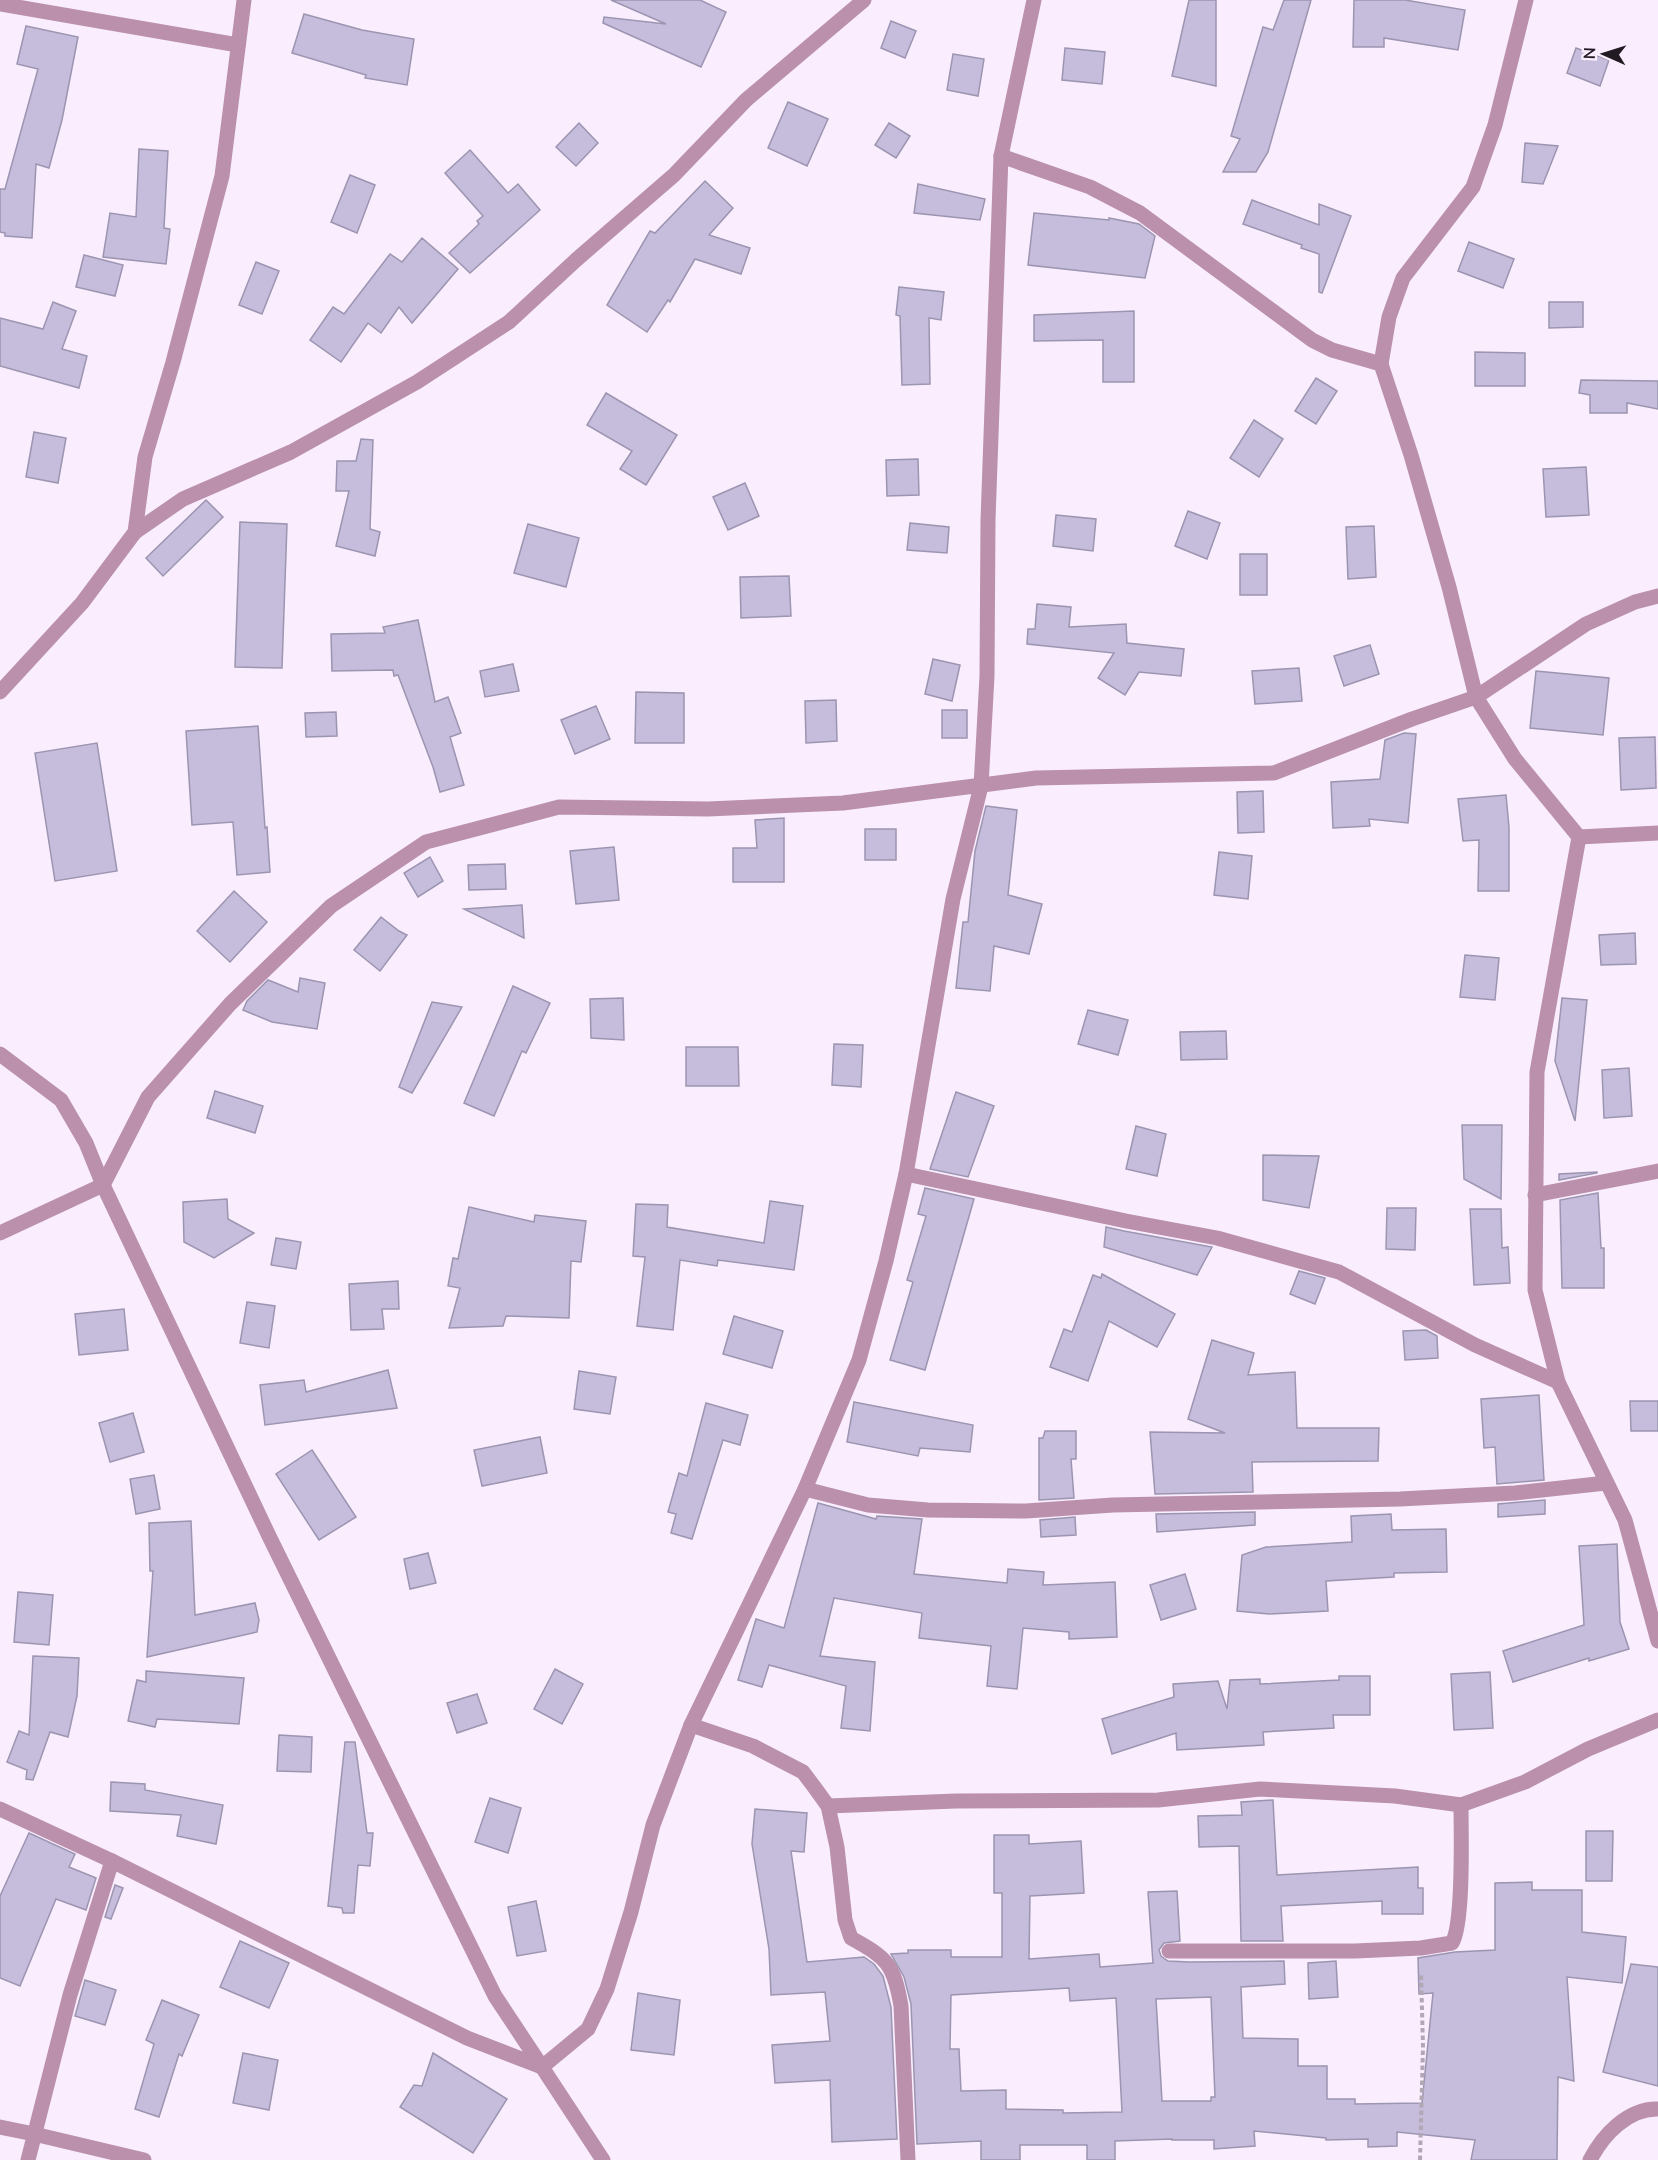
<svg xmlns="http://www.w3.org/2000/svg" width="1658" height="2160" font-family="'Nunito Sans',sans-serif">
	<style>
		.building { fill: #c5bddb; stroke: #9c95b1; stroke-width: 1.5; fill-rule: evenodd }
		.lines { fill: none; stroke-linecap: round; stroke-linejoin: round }
		.path { stroke: #b2a8b5; stroke-width: 4; stroke-dasharray: 4.5 3; stroke-linecap: butt }
		.minor { stroke: #ba90ac; stroke-width: 15 }
	</style>
	<rect width="100%" height="100%" fill="#faeefe"/>
	<g class="building">
		<path d="M611,0h89l26,12 -25,55 -98,-44 1,-6 62,7z"/>
		<path d="M1189,0h27v86l-44,-10z"/>
		<path d="M1284,0h27l-43,152 -12,20h-33l17,-33 -9,-3 32,-109 10,3z"/>
		<path d="M1354,0h51l60,10 -7,40 -74,-12v9h-31z"/>
		<path d="M304,14l58,16 52,9 -7,46 -42,-7 1,-3 -74,-22z"/>
		<path d="M891,21l25,10 -11,27 -24,-10z"/>
		<path d="M26,26l52,11 -16,83 -13,48 -13,-4 -4,74 -27,-2v-3l-5,-1v-43h5l33,-120 -21,-5z"/>
		<path d="M1065,48l40,4 -3,32 -40,-4z"/>
		<path d="M1576,48l33,12 -9,26 -33,-13z"/>
		<path d="M953,54l31,5 -6,37 -31,-6z"/>
		<path d="M788,102l40,17 -21,47 -39,-18z"/>
		<path d="M579,123l19,20 -22,23 -20,-19z"/>
		<path d="M889,123l21,13 -14,22 -21,-13z"/>
		<path d="M1525,143l33,3 -15,38 -21,-2z"/>
		<path d="M139,149l29,2 -4,77 6,1 -4,35 -63,-7 7,-44 26,4z"/>
		<path d="M470,150l38,43 10,-9 22,26 -70,63 -21,-20 30,-29 -2,-3 6,-5 -38,-43z"/>
		<path d="M350,175l25,10 -18,48 -26,-11z"/>
		<path d="M705,181l28,27 -24,27 41,13 -9,26 -46,-15 -25,43 -2,-2 -21,32 -40,-27 43,-74 5,2z"/>
		<path d="M918,184l67,15 -5,21 -66,-7z"/>
		<path d="M1252,200l67,25v-21l32,12 -29,77 -3,-1v-38l-18,-6 1,-3 -59,-21z"/>
		<path d="M1034,213l75,7v-2l30,6 16,12 -10,42 -117,-13z"/>
		<path d="M422,238l36,31 -46,54 -13,-16 -18,26 -13,-10 -27,39 -31,-22 23,-33 11,7 46,-60 12,8z"/>
		<path d="M1469,242l45,17 -11,29 -45,-17z"/>
		<path d="M84,255l39,10 -8,31 -39,-9z"/>
		<path d="M256,262l23,9 -17,43 -23,-9z"/>
		<path d="M899,287l45,5 -3,28 -12,-2 1,66 -28,1 -2,-69 -4,-1z"/>
		<path d="M53,302l23,9 -14,38 25,7 -8,32 -79,-22v-48l43,11z"/>
		<path d="M1549,302h34v25l-34,1z"/>
		<path d="M1134,311v71h-31v-42l-69,1v-26z"/>
		<path d="M1475,352l50,1v33h-50z"/>
		<path d="M1316,378l21,13 -21,33 -21,-13z"/>
		<path d="M1581,380l77,1v28l-31,-6v10h-37v-18l-11,-2z"/>
		<path d="M606,393l71,42 -31,50 -26,-16 12,-18 -45,-26z"/>
		<path d="M1254,420l29,19 -24,38 -29,-19z"/>
		<path d="M34,432l32,6 -8,45 -32,-6z"/>
		<path d="M361,439l12,1 -3,89 10,3 -5,24 -39,-10 13,-55h-13l1,-30h19z"/>
		<path d="M918,459l1,36 -32,1 -1,-36z"/>
		<path d="M1586,467l3,48 -43,2 -3,-48z"/>
		<path d="M745,483l14,33 -31,14 -15,-33z"/>
		<path d="M206,500l17,17 -60,59 -17,-18z"/>
		<path d="M1188,511l32,12 -13,36 -32,-13z"/>
		<path d="M1056,515l40,4 -3,32 -40,-5z"/>
		<path d="M240,522l47,2 -5,144 -47,-1z"/>
		<path d="M910,523l39,4 -2,26 -40,-3z"/>
		<path d="M528,524l51,14 -13,49 -52,-14z"/>
		<path d="M1374,526l2,51 -28,2 -2,-52z"/>
		<rect x="1240" y="554" width="27" height="41"/>
		<path d="M789,576l2,40 -50,2 -1,-41z"/>
		<path d="M1037,604l34,3 -2,20 57,-3 1,19 57,6 -3,27 -42,-4 -14,23 -27,-17 16,-25 -87,-9 1,-15h7z"/>
		<path d="M418,620l17,82 13,-5 13,36 -11,4 14,48 -24,7 -7,-25 -35,-92 -4,1 -1,-6 -61,1 -1,-37 54,-1 -2,-6z"/>
		<path d="M1370,645l9,29 -35,12 -10,-30z"/>
		<path d="M933,659l27,6 -8,36 -27,-7z"/>
		<path d="M513,664l6,27 -34,6 -5,-26z"/>
		<path d="M1299,668l3,33 -47,3 -3,-33z"/>
		<path d="M1536,671l73,7 -6,57 -73,-7z"/>
		<path d="M636,692l48,1v50h-49z"/>
		<path d="M836,700l1,41 -31,2 -1,-42z"/>
		<path d="M596,706l14,33 -35,15 -14,-34z"/>
		<rect x="942" y="710" width="25" height="28"/>
		<path d="M336,712l1,24 -31,1 -1,-24z"/>
		<path d="M258,726l7,102 2,-1 3,45 -33,3 -4,-53 -41,3 -6,-94z"/>
		<path d="M1404,733l12,1 -8,89 -39,-4 1,7 -37,2 -2,-46 49,-3 5,-39z"/>
		<path d="M1655,737l1,51 -35,2 -2,-52z"/>
		<path d="M97,743l20,128 -62,10 -20,-128z"/>
		<path d="M1263,791l1,41 -26,1 -1,-41z"/>
		<path d="M1506,795l3,32v64h-31l1,-51 -16,1 -5,-42z"/>
		<path d="M986,806l31,4 -9,85 34,9 -13,50 -35,-8 -4,45 -34,-3 7,-66h5l7,-71z"/>
		<path d="M784,818v64h-51v-34h24l-2,-28z"/>
		<rect x="865" y="829" width="31" height="31"/>
		<path d="M614,847l5,53 -43,4 -6,-53z"/>
		<path d="M1219,852l33,4 -4,43 -34,-4z"/>
		<path d="M430,857l13,24 -25,16 -14,-24z"/>
		<path d="M505,864l1,25 -37,1 -1,-25z"/>
		<path d="M234,891l33,31 -37,40 -33,-31z"/>
		<path d="M522,905l2,33 -60,-29z"/>
		<path d="M381,917l18,14 8,4 -27,36 -26,-21z"/>
		<path d="M1635,933l1,31 -35,1 -2,-30z"/>
		<path d="M1465,955l34,3 -4,42 -35,-3z"/>
		<path d="M300,978l25,5 -8,46 -45,-7 -29,-12 4,-9 21,-21 30,12z"/>
		<path d="M513,986l37,17 -24,50 -4,-2 -28,65 -30,-13z"/>
		<path d="M623,998l1,42 -33,-2 -1,-39z"/>
		<path d="M1562,998l25,2 -12,121 -20,-60z"/>
		<path d="M432,1002l30,5 -50,86 -13,-6z"/>
		<path d="M1088,1010l40,10 -10,35 -40,-11z"/>
		<path d="M1226,1031l1,28 -46,1 -1,-28z"/>
		<path d="M834,1044l29,1 -2,42 -29,-2z"/>
		<path d="M686,1047h52l1,39h-53z"/>
		<path d="M1629,1068l3,48 -28,2 -2,-48z"/>
		<path d="M215,1091l48,15 -8,27 -48,-15z"/>
		<path d="M956,1092l38,14 -26,71 -38,-8z"/>
		<path d="M1462,1125h40l-1,74 -37,-20z"/>
		<path d="M1136,1126l30,8 -9,42 -31,-7z"/>
		<path d="M1263,1155l56,1 -10,52 -46,-8z"/>
		<path d="M1597,1172v1l-38,7v-6z"/>
		<path d="M925,1188l49,11 -49,171 -35,-10 23,-78 -6,-2 19,-64 -8,-2z"/>
		<path d="M1598,1193l3,55h3v40h-42l-2,-88z"/>
		<path d="M227,1199l1,20 26,14 -40,25 -30,-16 -1,-40z"/>
		<path d="M770,1201l33,5 -9,64 -76,-10 -1,6 -37,-6 -7,70 -36,-4 8,-69 -12,-1 3,-52 32,1 -1,22 97,16z"/>
		<path d="M469,1207l65,15 1,-7 51,6 -5,41 -10,-1 -2,57 -63,-2 -3,10 -54,2 11,-40 -12,-2 5,-28 5,1z"/>
		<path d="M1387,1208h29l-1,42 -29,-1z"/>
		<path d="M1470,1209h31l1,39 6,-1 2,36 -36,2z"/>
		<path d="M1106,1227l18,4 88,16 -15,28 -93,-28z"/>
		<path d="M276,1238l25,4 -5,27 -25,-4z"/>
		<path d="M1299,1271l26,7 -10,26 -25,-10z"/>
		<path d="M1102,1274l73,40 -18,33 -48,-26 -21,60 -38,-14 14,-38 8,3 21,-57 8,3z"/>
		<path d="M398,1281l1,28h-17l2,20 -33,1 -2,-46z"/>
		<path d="M247,1302l28,4 -6,42 -29,-5z"/>
		<path d="M124,1309l4,41 -49,5 -4,-41z"/>
		<path d="M734,1316l49,15 -11,37 -49,-14z"/>
		<path d="M1426,1330l11,6 1,22 -33,2 -2,-29z"/>
		<path d="M1212,1340l42,13 -6,22 47,-3 2,56h82l-1,33 -126,1 1,30 -98,2 -5,-62 75,1 -37,-14z"/>
		<path d="M388,1370l9,38 -132,17 -5,-40 44,-5 2,12z"/>
		<path d="M579,1371l37,6 -6,37 -36,-5z"/>
		<path d="M1539,1395l5,85 -47,4 -2,-37 -11,1 -3,-49z"/>
		<path d="M1630,1401h28v30h-27z"/>
		<path d="M854,1402l119,23 -3,27 -50,-4 -2,8 -71,-14z"/>
		<path d="M706,1403l42,12 -8,30 -17,-5 -31,99 -21,-6 5,-19 -8,-2 11,-39 8,3z"/>
		<path d="M133,1413l11,39 -34,10 -11,-39z"/>
		<path d="M1045,1431h31v28h-5l3,39 -35,2v-62h4z"/>
		<path d="M540,1437l7,36 -65,13 -8,-36z"/>
		<path d="M312,1450l44,67 -37,23 -43,-66z"/>
		<path d="M154,1475l6,34 -24,5 -6,-35z"/>
		<path d="M1545,1500v14l-47,3v-13z"/>
		<path d="M818,1503l58,16 1,-3 45,3 -8,55 93,9 1,-14 36,3 -1,13 72,-3 2,55 -48,2v-7l-46,-4 -6,61 -30,-3 4,-40 -72,-8 3,-25 -88,-15 -14,58 55,6 -5,69 -29,-3 5,-42 -77,-21 -7,22 -24,-7 18,-61 28,9z"/>
		<path d="M1255,1512v13l-98,7 -1,-18z"/>
		<path d="M1391,1514l1,16 54,-1 1,43 -53,1v4l-68,4 2,30 -59,3 -32,-3 5,-56 24,-8 86,-5 -1,-26z"/>
		<path d="M1075,1517l1,18 -35,2 -1,-17z"/>
		<path d="M191,1521l4,94 60,-12 4,17 -2,12 -110,25 6,-86h-3l-1,-48z"/>
		<path d="M1617,1544l3,78 9,27 -40,12v-3l-76,24 -10,-31 81,-26 -5,-79z"/>
		<path d="M428,1553l8,30 -26,6 -6,-30z"/>
		<path d="M1185,1574l11,35 -35,11 -11,-35z"/>
		<path d="M18,1592l35,3 -4,50 -35,-3z"/>
		<path d="M33,1656l46,2 -2,38 -9,41 -18,-5 -17,48 -7,-1 1,-9 -20,-8 12,-31 10,4z"/>
		<path d="M555,1669l28,15 -21,40 -28,-15z"/>
		<path d="M146,1671l98,7 -5,46 -82,-5 -2,8 -27,-6 9,-41 9,2z"/>
		<path d="M1490,1672l3,56 -39,2 -3,-56z"/>
		<path d="M1339,1676h31v39h-37l1,13 -71,4 1,13 -87,5 -1,-17 -64,21 -10,-35 72,-22 -1,-13 45,-3 9,28 3,-29 30,-1v5l79,-4z"/>
		<path d="M477,1694l10,29 -30,10 -10,-30z"/>
		<path d="M279,1735l33,2 -1,35 -34,-1z"/>
		<path d="M345,1742h10l12,91h6l-3,33 -12,-1 -4,48h-11l-1,-5 -14,-2z"/>
		<path d="M111,1782l34,2v6l78,15 -7,39 -39,-8 4,-21 -71,-4z"/>
		<path d="M490,1798l31,10 -13,45 -33,-11z"/>
		<path d="M1273,1800l4,75 141,-8v21h5v26h-41v-13l-101,5 2,35h-42l-2,-95 -40,1 -1,-31 44,-1 -1,-13z"/>
		<path d="M755,1809l52,4 -3,39 -13,-1 16,111 57,-5 10,7 9,12 8,31 6,132 -65,3 -2,-62 -55,3 -3,-38 58,-4 -5,-49 -54,3 -2,-46 -17,-105z"/>
		<path d="M1586,1831h27l-1,50h-26z"/>
		<path d="M29,1833l46,21 -6,13 27,11 -10,32 -30,-11 -36,87 -20,-8v-82z"/>
		<path d="M994,1835h35v9l52,-3 3,52 -54,3 -1,63 70,-5 1,13 53,-4 -5,-71 29,-1 3,50 -16,2 -5,7 2,6 7,5 21,1 95,-1 1,23 -44,3 2,51 55,1v27h29v33h28v5l67,-1 11,-110 -14,1 -1,-36 37,-6 40,-2v-67l37,-1v8h50v42l44,5 -4,46 -55,-6 7,104 -16,-4 -1,83h-86l4,-20 -78,-8v14l-29,1v-8l-42,1v-2l-72,-7 1,15 -41,3v-9h-42v-1l-57,2v19h-28v-15h-67v15h-39v-19l-64,3 -6,-140 -7,-27 -13,-23 17,-1v-3h43v7h51v-64h-8zM1069,1988l1,13 46,-3 6,114 -59,1v-3l-57,-1v-19l-45,1 -2,-42h-9l1,-54zM1211,1997l4,100h-4v4h-49l-6,-102z"/>
		<path d="M115,1885l8,3 -12,31 -6,-2z"/>
		<path d="M536,1901l10,50 -29,5 -9,-49z"/>
		<path d="M240,1941l49,22 -20,45 -49,-21z"/>
		<path d="M1336,1961l2,36 -29,2 -1,-36z"/>
		<path d="M1631,1964l27,3v119l-55,-14z"/>
		<path d="M85,1980l31,10 -11,35 -30,-9z"/>
		<path d="M638,1993l42,7 -6,55 -43,-5z"/>
		<path d="M162,2000l37,15 -17,41 -3,-2 -20,63 -24,-8 19,-65 -8,-4z"/>
		<path d="M243,2053l35,7 -9,50 -36,-7z"/>
		<path d="M433,2053l74,46 -34,54 -73,-46 14,-22 8,1z"/>
	</g>
	<g class="lines">
		<path class="path" d="M1420,2160l3,-114 -2,-73"/>
		<g class="minor">
			<path d="M1526,0l-31,125 -22,62 -70,91 -14,39 -8,47 30,91 38,132 27,110 39,62 64,78 -42,235 -2,218 23,92 67,138 33,121"/>
			<path d="M0,4l238,41"/>
			<path d="M1001,156l89,31 50,26 172,127 20,10 49,14"/>
			<path d="M135,532l48,-33 108,-47 126,-70 92,-60 67,-62 98,-85 72,-75 118,-100"/>
			<path d="M0,692l82,-89 53,-71 10,-75 28,-95 49,-186 22,-176"/>
			<path d="M1579,837l79,-4"/>
			<path d="M0,1054l61,46 25,43 17,42 166,351 226,460 47,71"/>
			<path d="M906,1174l220,47 91,17 122,34 136,73 83,37"/>
			<path d="M1535,1195l123,-24"/>
			<path d="M0,1233l103,-48 45,-88 82,-93 101,-98 95,-64 133,-35 149,2 135,-6 193,-25 238,-5 138,-54 64,-22 110,-73 49,-22 23,-6"/>
			<path d="M805,1489l63,16 60,5 98,1 87,-6 287,-6 115,-6 91,-10"/>
			<path d="M691,1725l62,21 50,26 12,16 13,18 9,41 8,73 6,18c36,20 43,26 50,68l7,154"/>
			<path d="M828,1806l128,-5 202,-1 102,-11 135,7 66,9 64,-23 63,-33 70,-29"/>
			<path d="M0,1809l112,52 355,177 75,29"/>
			<path d="M1169,1951h186l66,-3 31,-5c12,-20 9,-111 9,-138"/>
			<path d="M0,2127l34,7 110,26"/>
			<path d="M28,2160l42,-165 42,-134"/>
			<path d="M603,2160l-61,-93 46,-38 19,-40 24,-77 22,-87 38,-100 114,-236 54,-129 27,-99 20,-87 47,-275 28,-113 6,-110 1,-156 13,-364 33,-156"/>
			<path d="M1590,2160c13,-25 38,-52 68,-51"/>
		</g>
	</g>
	<g transform="translate(1604 54) rotate(273)" stroke="#faeefe" stroke-width="4.5" paint-order="stroke">
	<path d="M0-4.5L10 22L0 15L-10 22Z" fill="#211a23"/>
	<text y="-9" font-size="16" font-weight="bold" text-anchor="middle" fill="#211a23">N</text>
	</g>
</svg>
